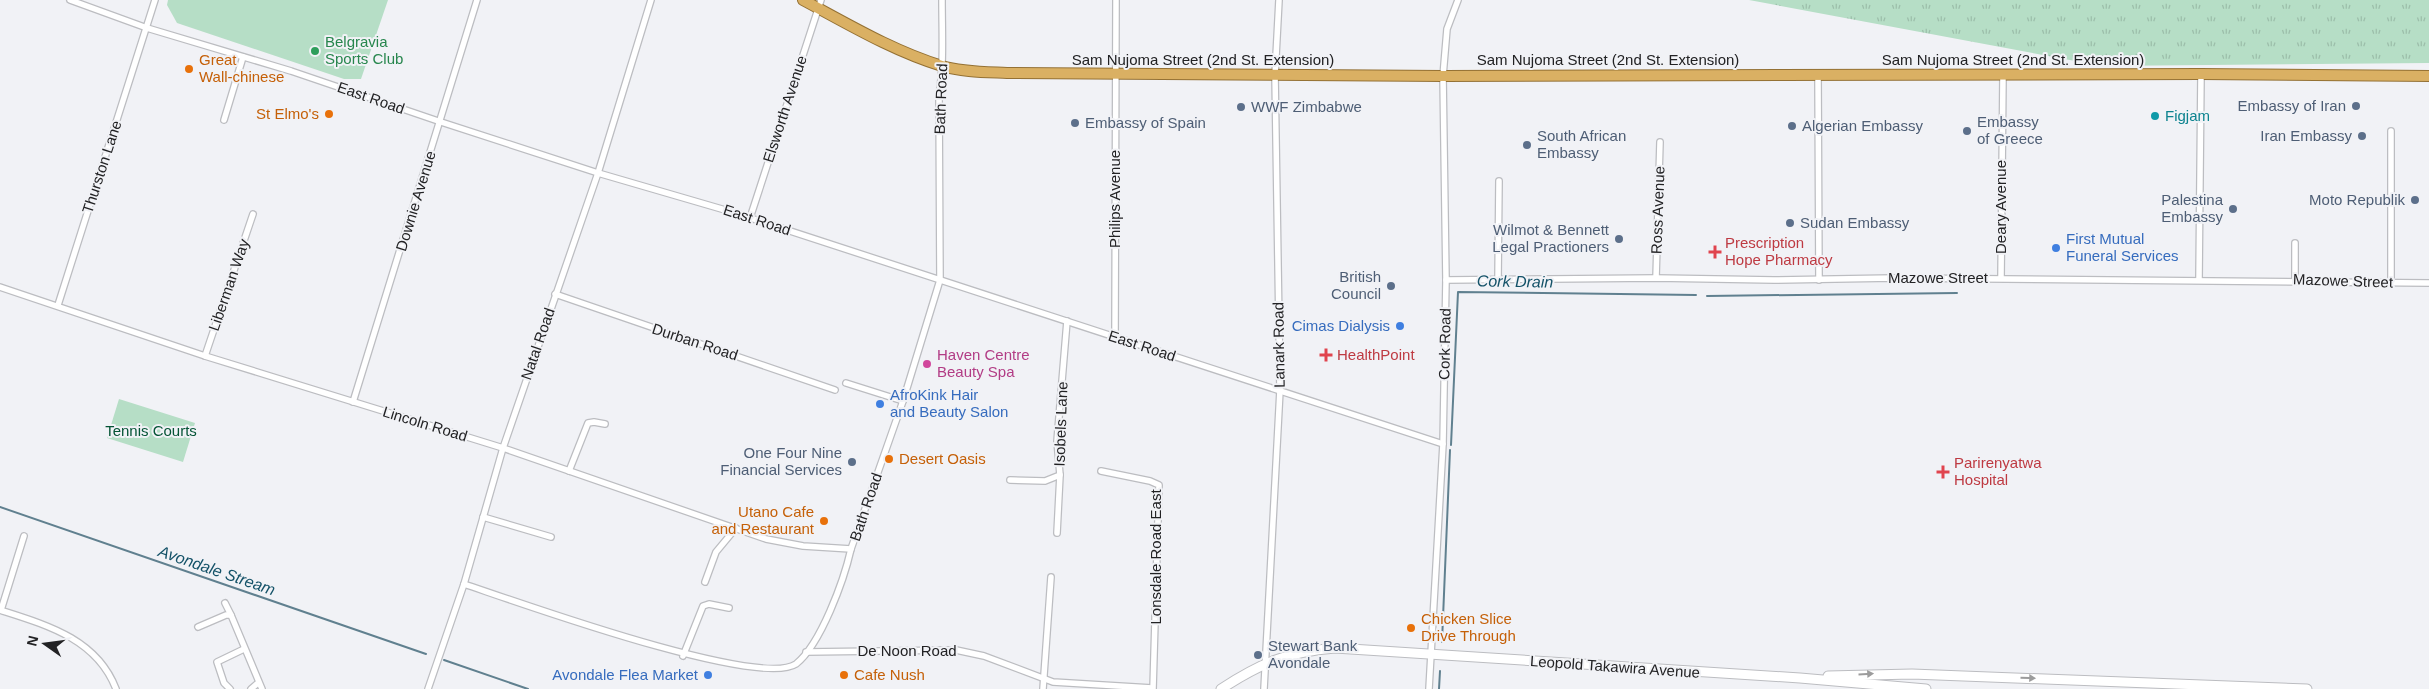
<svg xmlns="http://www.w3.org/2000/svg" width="2429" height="689" font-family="Helvetica,sans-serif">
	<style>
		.grass { fill: url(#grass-tufts) }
		.park { fill: #b6dec6 }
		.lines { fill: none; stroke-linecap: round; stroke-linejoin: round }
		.stream { stroke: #60808f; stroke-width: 2 }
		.minor-casing { stroke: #bcbdc1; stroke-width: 8 }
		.secondary-casing { stroke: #bcbdc1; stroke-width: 11 }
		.trunk-casing { stroke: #947134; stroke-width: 12 }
		.minor { stroke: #fff; stroke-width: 5.5 }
		.secondary { stroke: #fff; stroke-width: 9 }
		.trunk { stroke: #dab063; stroke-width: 10 }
		.oneway { fill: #9c9c9c }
		.leisure-dot { fill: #2e9e5b; stroke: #f1f2f6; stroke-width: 2 }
		.food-dot { fill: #e8710a; stroke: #f1f2f6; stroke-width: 2 }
		.service-dot { fill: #5c6f8a; stroke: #f1f2f6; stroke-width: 2 }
		.culture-dot { fill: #0f9aa8; stroke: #f1f2f6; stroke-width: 2 }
		.shop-dot { fill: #3f7fe0; stroke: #f1f2f6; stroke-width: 2 }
		.health-dot { fill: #e0444e; stroke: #f1f2f6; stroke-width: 2 }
		.hotel-dot { fill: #d1479c; stroke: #f1f2f6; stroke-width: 2 }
		.labels { text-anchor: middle; stroke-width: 4; stroke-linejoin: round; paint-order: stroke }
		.leisure-label { font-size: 15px; fill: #27864d; stroke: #f1f2f6; text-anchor: start }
		.food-label { font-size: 15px; fill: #c56008; stroke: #f1f2f6; text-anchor: start }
		.street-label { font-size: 15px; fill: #222224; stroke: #f1f2f6 }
		.service-label { font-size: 15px; fill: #4e5e75; stroke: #f1f2f6; text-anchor: end }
		.culture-label { font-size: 15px; fill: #0d838f; stroke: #f1f2f6; text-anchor: start }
		.shop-label { font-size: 15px; fill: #366cbe; stroke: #f1f2f6; text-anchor: start }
		.health-label { font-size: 15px; fill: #be3a42; stroke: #f1f2f6; text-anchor: start }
		.hotel-label { font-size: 15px; fill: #b23c85; stroke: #f1f2f6; text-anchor: start }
		.park-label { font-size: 15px; fill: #045435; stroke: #f1f2f6 }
		.water-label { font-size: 16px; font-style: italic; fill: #145268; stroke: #f1f2f6 }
	</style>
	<defs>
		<pattern id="grass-tufts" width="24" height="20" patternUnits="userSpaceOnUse" patternTransform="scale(1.25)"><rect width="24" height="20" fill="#b6dec6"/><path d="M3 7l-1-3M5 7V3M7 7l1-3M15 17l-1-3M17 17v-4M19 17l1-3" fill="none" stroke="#9cbeaa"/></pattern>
	</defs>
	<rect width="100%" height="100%" fill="#f1f2f6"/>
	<path class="grass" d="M1749,0h680v63l-327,3z"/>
	<g class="park">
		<path d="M168,0h220l-27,79h-17l-167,-56 -10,-18z"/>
		<path d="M119,399l76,24 -12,39 -76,-24z"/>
	</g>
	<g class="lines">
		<g class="stream">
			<path d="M1707,296l250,-3"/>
			<path d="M1451,445l7,-153 238,3"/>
			<path d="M0,507l426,147"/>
			<path d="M1442,642l8,-192"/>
			<path d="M444,660l84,29"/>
			<path d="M1439,689l1,-18"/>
		</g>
		<g class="minor-casing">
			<g id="minor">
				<path d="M70,0l77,28 144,43 150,51 157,51 134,39 711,232"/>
				<path d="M1818,75l1,205"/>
				<path d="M224,120l19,-63"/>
				<path d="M2391,131v152"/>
				<path d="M750,218l71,-218"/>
				<path d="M2295,243v37"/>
				<path d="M1656,278l4,-136"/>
				<path d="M2001,278l2,-203"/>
				<path d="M2199,279l2,-205"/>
				<path d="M1446,280l210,-2 118,2 119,-2 536,5"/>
				<path d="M1498,280l1,-99"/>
				<path d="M0,287l205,69 298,92 263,91 37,7 48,3"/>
				<path d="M555,294l280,96"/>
				<path d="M58,305l97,-305"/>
				<path d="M1115,338l1,-338"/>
				<path d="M205,356l48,-142"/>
				<path d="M846,383l57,18"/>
				<path d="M353,402l124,-402"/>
				<path d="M569,471l19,-48 6,-1 11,2"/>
				<path d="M1101,471l49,10 9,4 -6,204"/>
				<path d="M1010,480l35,1 15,-6 -3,-34 10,-120"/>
				<path d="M483,517l68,20"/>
				<path d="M1057,533l3,-58"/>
				<path d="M705,582l11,-30 20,-24"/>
				<path d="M464,584c51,17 294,105 332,80 25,-20 48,-84 55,-115l52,-148 37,-121 -1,-184c5,-32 3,-63 3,-96"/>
				<path d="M225,603l6,12"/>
				<path d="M0,610c47,15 97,29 116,79"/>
				<path d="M1,610l23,-74"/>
				<path d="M198,627l28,-12h5l31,74"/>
				<path d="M806,652l150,-2 28,6 69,26 99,6"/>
				<path d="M683,656l20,-50 6,-2 20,4"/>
				<path d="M230,689l-6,-6 -7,-21 27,-13"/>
				<path d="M251,689l7,-6"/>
				<path d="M428,689l36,-105 39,-136 95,-275 53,-173"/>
				<path d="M1043,689l8,-112"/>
				<path d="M1264,689l16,-299 -5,-315 4,-75"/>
				<path d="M1429,689l14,-245 3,-164 -3,-204 4,-47 11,-29"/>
			</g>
		</g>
		<g class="secondary-casing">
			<g id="secondary">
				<path d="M1828,676l84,-2 395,15"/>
				<path d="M1221,689c40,-26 66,-37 114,-41l465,30 126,11"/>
			</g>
		</g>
		<g class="trunk-casing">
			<path id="trunk" d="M803,0c45,24 90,51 139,66 20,6 44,6 65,7l436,3 758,-2 228,2"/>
		</g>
		<use href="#minor" class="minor"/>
		<use href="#secondary" class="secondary"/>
		<use href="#trunk" class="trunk"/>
	</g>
	<defs><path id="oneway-solid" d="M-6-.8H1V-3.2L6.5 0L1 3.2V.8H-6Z" transform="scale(1.25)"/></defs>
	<g class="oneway">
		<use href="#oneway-solid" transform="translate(1866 674) rotate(-3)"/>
		<use href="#oneway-solid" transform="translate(2028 678) rotate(2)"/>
	</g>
	<circle class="leisure-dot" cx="315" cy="51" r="5"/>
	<g class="food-dot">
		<circle cx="189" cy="69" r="5"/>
		<circle cx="329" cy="114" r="5"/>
		<circle cx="889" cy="459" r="5"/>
		<circle cx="824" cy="521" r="5"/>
		<circle cx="1411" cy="628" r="5"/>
		<circle cx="844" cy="675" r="5"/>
	</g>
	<g class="service-dot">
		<circle cx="2356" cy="106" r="5"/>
		<circle cx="1241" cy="107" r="5"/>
		<circle cx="1075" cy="123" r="5"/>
		<circle cx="1792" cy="126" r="5"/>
		<circle cx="1967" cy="131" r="5"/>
		<circle cx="2362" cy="136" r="5"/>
		<circle cx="1527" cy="145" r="5"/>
		<circle cx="2415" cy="200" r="5"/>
		<circle cx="2233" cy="209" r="5"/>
		<circle cx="1790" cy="223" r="5"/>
		<circle cx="1619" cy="239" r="5"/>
		<circle cx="1391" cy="286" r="5"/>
		<circle cx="852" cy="462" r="5"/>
		<circle cx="1258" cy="655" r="5"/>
	</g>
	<circle class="culture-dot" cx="2155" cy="116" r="5"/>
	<g class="shop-dot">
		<circle cx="2056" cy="248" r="5"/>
		<circle cx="1400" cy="326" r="5"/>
		<circle cx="880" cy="404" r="5"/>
		<circle cx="708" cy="675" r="5"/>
	</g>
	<g class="health-dot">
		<path d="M1712.5 244.5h5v5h5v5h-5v5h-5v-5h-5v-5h5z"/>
		<path d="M1323.5 347.5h5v5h5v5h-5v5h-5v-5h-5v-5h5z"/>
		<path d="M1940.5 464.5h5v5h5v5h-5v5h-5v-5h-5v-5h5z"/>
	</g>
	<circle class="hotel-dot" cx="927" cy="364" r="5"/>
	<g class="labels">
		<g class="leisure-label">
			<text x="325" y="47">Belgravia<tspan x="325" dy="17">Sports Club</tspan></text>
		</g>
		<g class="food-label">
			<text x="199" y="65">Great<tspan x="199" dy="17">Wall-chinese</tspan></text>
			<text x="319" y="119" text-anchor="end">St Elmo's</text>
			<text x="899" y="464">Desert Oasis</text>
			<text x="814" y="517" text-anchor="end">Utano Cafe<tspan x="814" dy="17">and Restaurant</tspan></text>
			<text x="1421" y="624">Chicken Slice<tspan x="1421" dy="17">Drive Through</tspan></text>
			<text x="854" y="680">Cafe Nush</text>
		</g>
		<g class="street-label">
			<text x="1203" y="65">Sam Nujoma Street (2nd St. Extension)</text>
			<text x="1608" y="65">Sam Nujoma Street (2nd St. Extension)</text>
			<text x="2013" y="65">Sam Nujoma Street (2nd St. Extension)</text>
			<text transform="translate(371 98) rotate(19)" y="5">East Road</text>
			<text transform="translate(941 99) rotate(-88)" y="5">Bath Road</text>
			<text transform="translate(785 109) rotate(-72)" y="5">Elsworth Avenue</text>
			<text transform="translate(102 167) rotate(-72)" y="5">Thurston Lane</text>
			<text transform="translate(1115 199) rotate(-90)" y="5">Philips Avenue</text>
			<text transform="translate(416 201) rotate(-73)" y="5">Downie Avenue</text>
			<text transform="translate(2001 207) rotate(-90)" y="5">Deary Avenue</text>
			<text transform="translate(1658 210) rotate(-88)" y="5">Ross Avenue</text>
			<text transform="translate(757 220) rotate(18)" y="5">East Road</text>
			<text x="1938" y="283">Mazowe Street</text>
			<text transform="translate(2343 281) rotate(2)" y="5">Mazowe Street</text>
			<text transform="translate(229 285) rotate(-71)" y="5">Liberman Way</text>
			<text transform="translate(695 342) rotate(18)" y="5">Durban Road</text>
			<text transform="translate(538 344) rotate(-71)" y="5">Natal Road</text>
			<text transform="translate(1445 344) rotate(-89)" y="5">Cork Road</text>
			<text transform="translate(1279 345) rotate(-91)" y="5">Lanark Road</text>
			<text transform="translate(1142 346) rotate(18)" y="5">East Road</text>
			<text transform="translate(425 424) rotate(17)" y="5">Lincoln Road</text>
			<text transform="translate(1061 424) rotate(-88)" y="5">Isobels Lane</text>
			<text transform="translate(866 507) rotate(-71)" y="5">Bath Road</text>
			<text transform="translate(1156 557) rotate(-90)" y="5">Lonsdale Road East</text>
			<text x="907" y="656">De Noon Road</text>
			<text transform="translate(1615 667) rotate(4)" y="5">Leopold Takawira Avenue</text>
		</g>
		<g class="service-label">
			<text x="2346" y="111">Embassy of Iran</text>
			<text x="1251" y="112" text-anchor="start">WWF Zimbabwe</text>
			<text x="1977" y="127" text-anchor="start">Embassy<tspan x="1977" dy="17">of Greece</tspan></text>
			<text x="1085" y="128" text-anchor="start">Embassy of Spain</text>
			<text x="1802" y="131" text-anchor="start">Algerian Embassy</text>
			<text x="1537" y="141" text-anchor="start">South African<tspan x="1537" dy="17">Embassy</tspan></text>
			<text x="2352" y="141">Iran Embassy</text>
			<text x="2223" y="205">Palestina<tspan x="2223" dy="17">Embassy</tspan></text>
			<text x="2405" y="205">Moto Republik</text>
			<text x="1800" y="228" text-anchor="start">Sudan Embassy</text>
			<text x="1609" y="235">Wilmot &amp; Bennett<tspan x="1609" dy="17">Legal Practioners</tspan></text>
			<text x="1381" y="282">British<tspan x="1381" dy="17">Council</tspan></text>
			<text x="842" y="458">One Four Nine<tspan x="842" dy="17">Financial Services</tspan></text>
			<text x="1268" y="651" text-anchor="start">Stewart Bank<tspan x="1268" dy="17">Avondale</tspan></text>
		</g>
		<g class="culture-label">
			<text x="2165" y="121">Figjam</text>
		</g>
		<g class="shop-label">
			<text x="2066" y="244">First Mutual<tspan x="2066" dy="17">Funeral Services</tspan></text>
			<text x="1390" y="331" text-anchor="end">Cimas Dialysis</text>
			<text x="890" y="400">AfroKink Hair<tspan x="890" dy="17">and Beauty Salon</tspan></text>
			<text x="698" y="680" text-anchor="end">Avondale Flea Market</text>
		</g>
		<g class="health-label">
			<text x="1725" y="248">Prescription<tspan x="1725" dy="17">Hope Pharmacy</tspan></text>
			<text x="1337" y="360">HealthPoint</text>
			<text x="1954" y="468">Parirenyatwa<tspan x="1954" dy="17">Hospital</tspan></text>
		</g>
		<g class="hotel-label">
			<text x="937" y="360">Haven Centre<tspan x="937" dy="17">Beauty Spa</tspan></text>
		</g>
		<g class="park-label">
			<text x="151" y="436">Tennis Courts</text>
		</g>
		<g class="water-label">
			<text transform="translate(1515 281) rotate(1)" y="6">Cork Drain</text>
			<text transform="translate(217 570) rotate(19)" y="6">Avondale Stream</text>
		</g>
	</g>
	<g transform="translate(45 644) rotate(284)" stroke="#f1f2f6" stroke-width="4" paint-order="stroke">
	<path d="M0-4L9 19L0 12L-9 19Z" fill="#222224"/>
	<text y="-8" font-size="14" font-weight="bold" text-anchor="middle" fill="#222224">N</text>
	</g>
</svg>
